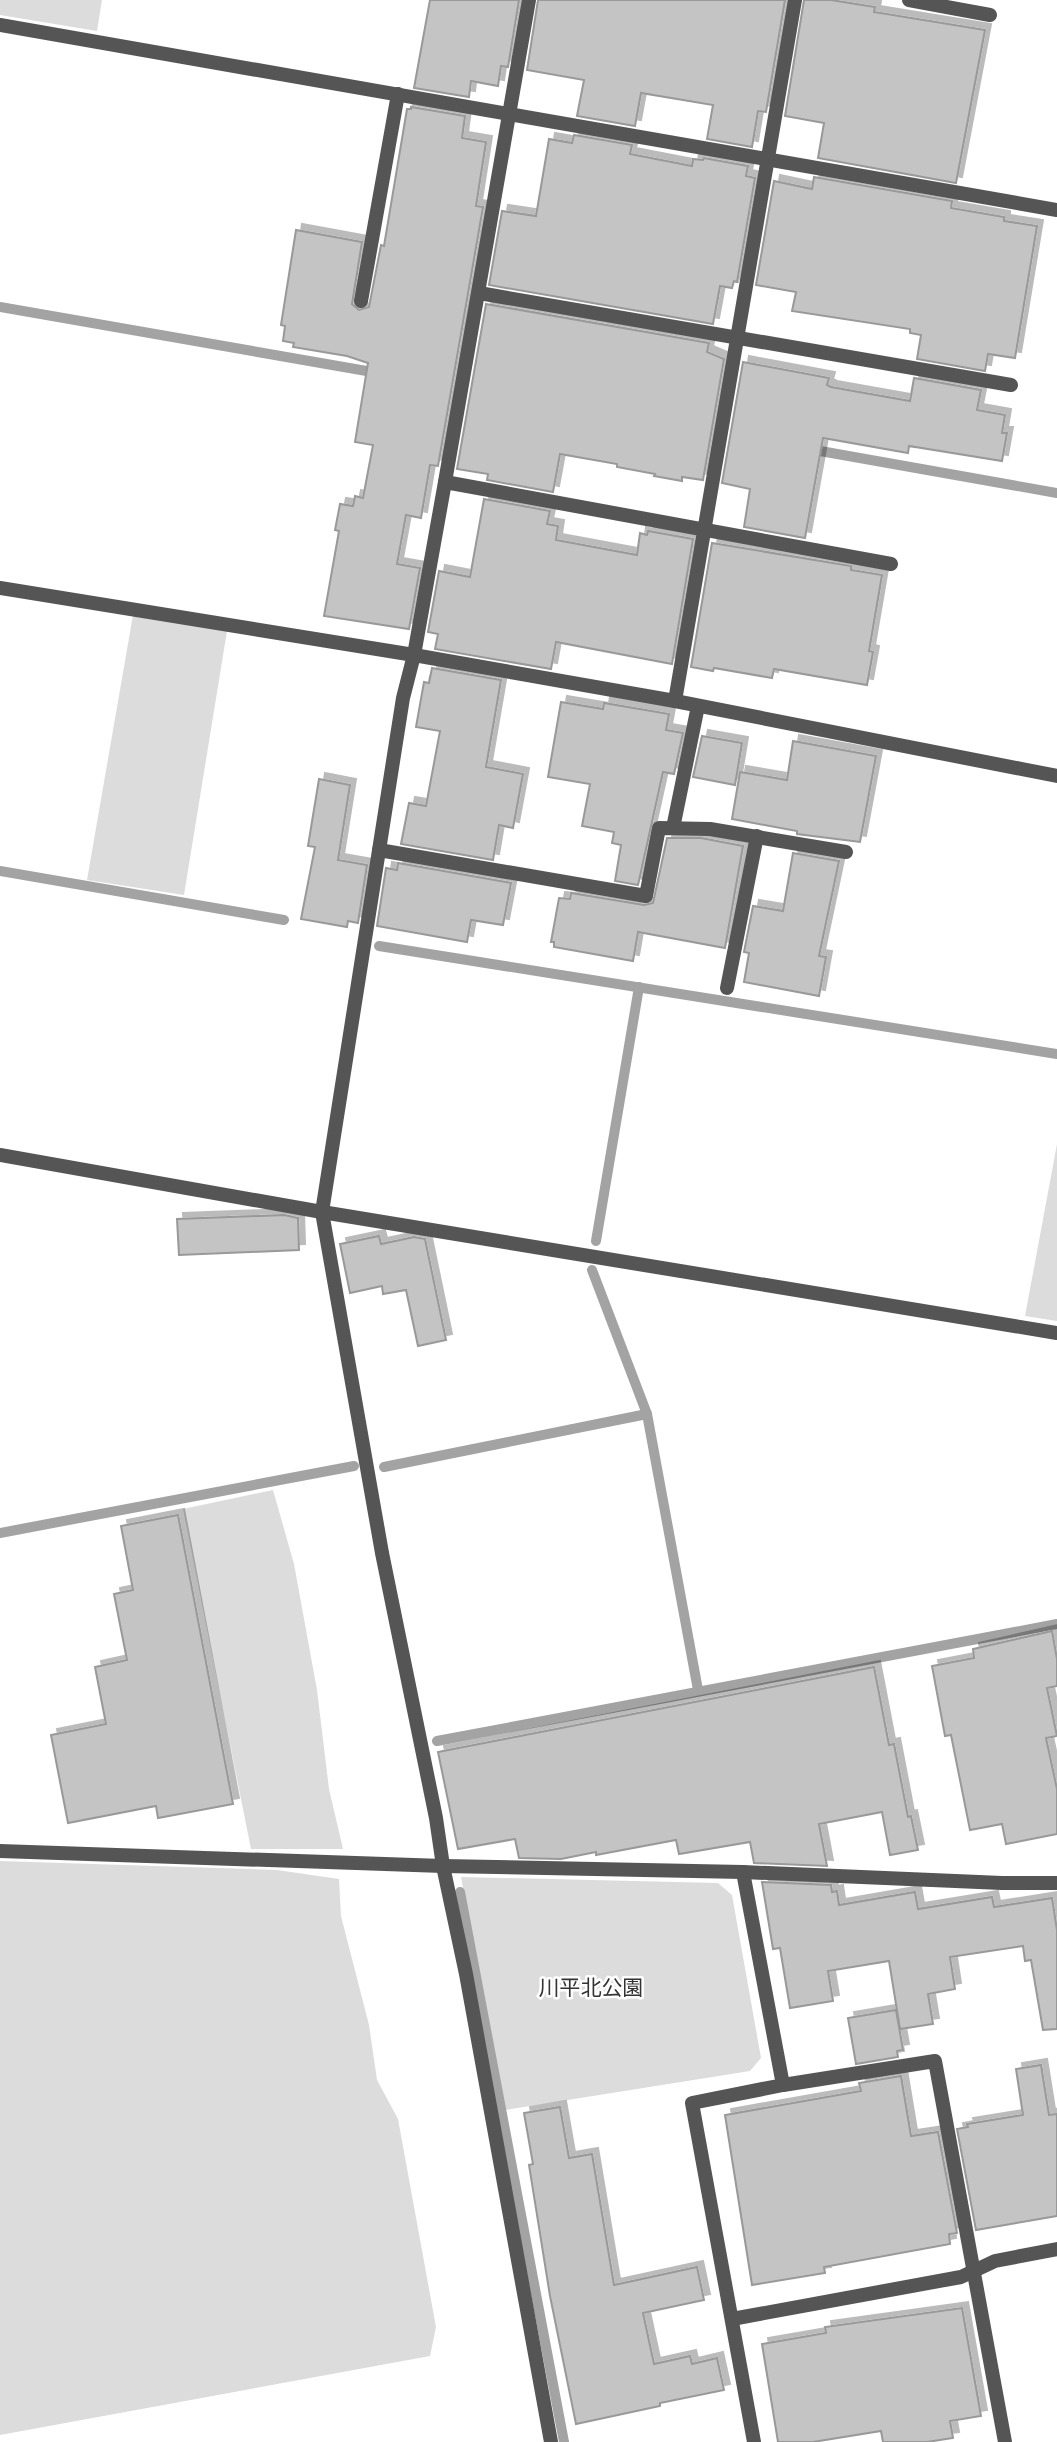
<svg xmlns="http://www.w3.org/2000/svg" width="1057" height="2442" font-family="Montserrat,'Noto Sans JP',sans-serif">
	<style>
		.green { fill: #dcdcdc }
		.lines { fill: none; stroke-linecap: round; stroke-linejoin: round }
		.stream { stroke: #a3a3a3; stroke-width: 10 }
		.building { fill: #c4c4c4; stroke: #999; stroke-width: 2; filter: url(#shadow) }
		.minor { stroke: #555; stroke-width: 14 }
		.labels { text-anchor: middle; stroke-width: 5; stroke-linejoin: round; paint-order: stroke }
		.park-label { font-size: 21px; fill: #333; stroke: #fff }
	</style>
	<defs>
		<filter id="shadow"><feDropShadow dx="6" dy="-6" stdDeviation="0" flood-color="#0004"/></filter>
	</defs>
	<rect width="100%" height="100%" fill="#fff"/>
	<g class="green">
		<path d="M0,0h102l-5,31 -97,-16z"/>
		<path d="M133,615l94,16 -43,264 -97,-15z"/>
		<path d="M1057,1144v177l-32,-5z"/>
		<path d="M273,1490l21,74 23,126 12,99 14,60h-92l-68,-340z"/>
		<path d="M0,1861l277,9 62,9 2,37 28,109 8,55 21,39 38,208 -6,29 -430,79z"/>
		<path d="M461,1877l257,6 14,12 29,163 -11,13 -245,39z"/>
	</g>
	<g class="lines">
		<g class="stream">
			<path d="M0,307l378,66"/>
			<path d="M809,449l248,44"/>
			<path d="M0,871l284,49"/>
			<path d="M379,946l678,108"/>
			<path d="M596,1241l43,-254"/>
			<path d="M592,1270l55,144 51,276"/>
			<path d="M384,1467l263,-53"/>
			<path d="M0,1533l354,-67"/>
			<path d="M437,1741l620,-117"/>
			<path d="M460,1892l104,550"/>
		</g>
	</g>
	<g class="building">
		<path d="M430,0h89l-11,67 -7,-1 -3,20 -27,-5 -2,16 -55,-9z"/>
		<path d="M538,0h247l-19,112 -8,-1 -6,36 -45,-8 6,-34 -72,-12 -6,33 -58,-10 7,-36 -57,-10z"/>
		<path d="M804,0h27l44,7 -1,5 111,18 -29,153 -138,-25 6,-35 -39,-7z"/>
		<path d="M411,107l54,9 -3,22 24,4 -10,64 7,1 -45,259 -8,-1 -9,53 -15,-3 -9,49 23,4 -11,61 -85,-13 15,-85 -4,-1 5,-26 13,2 2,-10 8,2 10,-53 -18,-3 13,-79 -21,-7 -54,-9 1,-4 -11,-2 2,-15 -4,-1 15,-95 66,12 -10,62 7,6 10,-3 12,-62 3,1 23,-137h4z"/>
		<path d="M574,135l58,10 -2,9 62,12 1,-7 10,1 1,-2 44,8 -2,10 9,2 -18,104 -3,-1 -2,7 -12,-2 -7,38 -224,-39 13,-74 34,5 13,-77 23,4z"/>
		<path d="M814,177l138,24 -1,7 53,9v4l33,5 -22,132 -27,-4 -3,17 -68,-12 4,-24 -11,-2v-4l-118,-18 4,-19 -40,-7 18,-104 38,8z"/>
		<path d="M486,304l223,39 -2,9 17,7 -21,121 -21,-3v4l-28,-5 1,-2 -38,-7v-3l-57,-10 -7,38 -66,-12 1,-6 -31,-5z"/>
		<path d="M743,362l86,16 -2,7 4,2 79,14 4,-23 67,12 -4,20 28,5 -3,18h5l-5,28 -93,-15 -1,7 -85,-15 -18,100 -61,-11 6,-38 -28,-6z"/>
		<path d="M484,499l66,12 -3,13 11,2 -2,14 81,15 3,-22 7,2 1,-4 45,8 -21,125 -116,-22 -5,27 -116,-20 3,-15 -10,-2 11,-61 31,6z"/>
		<path d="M712,543l139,23v4l31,5 -13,76 4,1 -6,33 -93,-16 -2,9 -58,-10 -1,3 -22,-4z"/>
		<path d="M432,668l69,12 -15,87 37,7 -10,54 -14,-3 -6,35 -92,-16 8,-41 17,3 14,-75 -24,-4 8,-45 5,1z"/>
		<path d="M561,702l42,7 1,-6 65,11 -3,16 17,3 -9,41 -11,-2 -25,113 -23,-4 6,-36 -9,-2 2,-11 -32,-6 8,-42 -42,-7z"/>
		<path d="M702,736l40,7 -7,42 -42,-8z"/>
		<path d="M793,741l83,15 -16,86 -63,-8v-3l-65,-12 8,-47 47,8z"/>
		<path d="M319,779l31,6 -12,75 29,5 -9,58 -10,-2 -1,6 -46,-8 14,-72 -7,-1z"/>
		<path d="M667,838h34l42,8 -18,102 -87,-16 -5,29 -79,-14v-5h-3l8,-44 11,1 1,-6 73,12 9,-2z"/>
		<path d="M793,853l46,8 -20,95 7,1 -7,39 -75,-14 5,-29 -5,-1 9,-46 30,5z"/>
		<path d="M398,863l113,20 -8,42 -32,-5 -4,22 -90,-16 9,-58 11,2z"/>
		<path d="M284,1215l14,3 1,32 -120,5 -2,-36z"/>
		<path d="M379,1236l2,8 33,-7 11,2 21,101 -28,6 -12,-56 -23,4 -1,-8 -32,7 -10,-49z"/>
		<path d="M178,1515l55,289 -75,14 -2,-12 -88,17 -17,-88 55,-11 -11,-57 32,-7 -13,-66 19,-4 -12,-64z"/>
		<path d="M1052,1631l5,28v27l-10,2 10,48 -11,2 11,51v45l-51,10 -4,-20 -32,6 -19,-95 -6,1 -13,-70 42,-8 -1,-9z"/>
		<path d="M874,1667l15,78 5,-1 14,73 3,-1 7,34 -28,5 -8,-43 -63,12 8,42 -73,-3 -4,-21 -71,12 -3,-14 -80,15v-3l-35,7 -42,-1 -4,-19 -57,10 -20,-97z"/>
		<path d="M762,1882l69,3 1,7 5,-1 2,14 76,-13 3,17 74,-12 2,10 58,-9 5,32v99l-14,1 -12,-70 -6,1 -2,-15 -73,11 5,32 -27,5 5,30 -33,5 -11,-68 -61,10 5,30 -43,7 -10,-60 -7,1z"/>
		<path d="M896,2010l7,40 -6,1 1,6 -42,7 -8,-46z"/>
		<path d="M1041,2065l8,50 8,-1v102l-81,14 -19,-101 11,-2 -1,-3 56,-9 -7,-46z"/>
		<path d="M901,2076l10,60 27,-4 19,101 -8,1 1,10 -126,23 1,6 -73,12 -27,-170 136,-24 -2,-8z"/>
		<path d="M560,2107l9,51 23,-4 22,131 83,-18 7,33 -61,13 11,51 36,-8 2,8 25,-6 7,32 -64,13v3l-84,18 -26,-128 -21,-131 4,-1 -9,-51z"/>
		<path d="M962,2308l19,108 -31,5 3,17 -26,4h-44l-2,-11 -68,11h-35l-16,-98 64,-11 -1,-6z"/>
	</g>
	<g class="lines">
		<g class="minor">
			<path d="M529,0l-84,482 -31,173 -11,43 -81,514 60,341 54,265 7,48 23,108 85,468"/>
			<path d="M909,0l81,15"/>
			<path d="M0,25l1057,185"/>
			<path d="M479,293l532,92"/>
			<path d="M361,301l37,-207"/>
			<path d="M445,482l446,82"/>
			<path d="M0,588l414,67 261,46 382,75"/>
			<path d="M675,701l120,-701"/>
			<path d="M673,828l25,-122"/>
			<path d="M379,850l267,46 13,-68 51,1 136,23"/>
			<path d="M727,988l30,-152"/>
			<path d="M0,1155l322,57 735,121"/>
			<path d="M0,1851l443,15 300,6 259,11h55"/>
			<path d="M743,1872l40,213 -91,18 62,339"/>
			<path d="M783,2085l152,-24 70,381"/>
			<path d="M732,2319l229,-42 34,-16 62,-12"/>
		</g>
	</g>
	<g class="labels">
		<g class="park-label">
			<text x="591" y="1995">川平北公園</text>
		</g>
	</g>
</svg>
